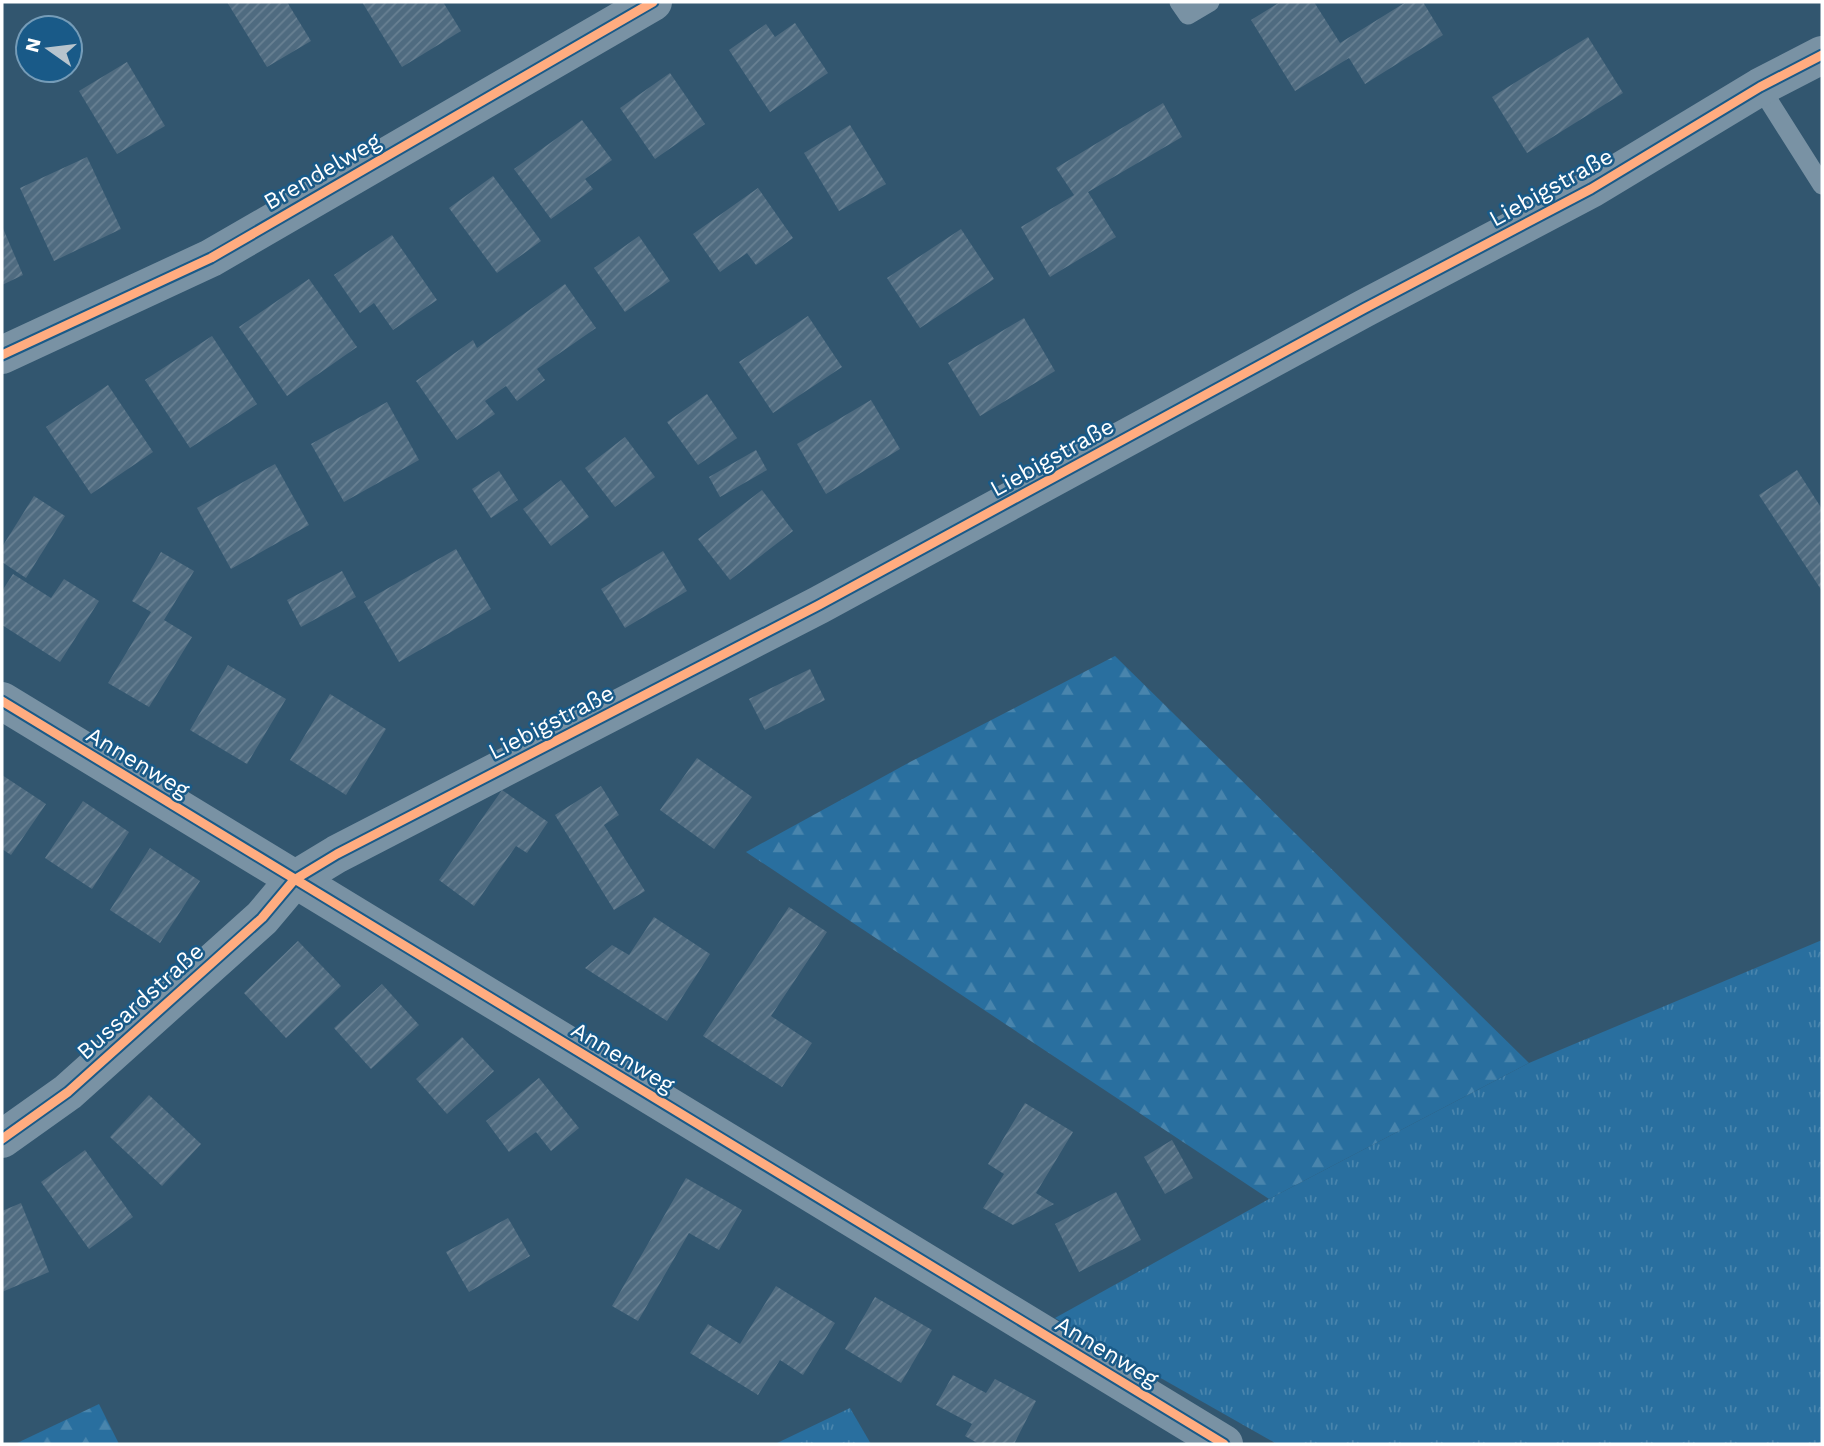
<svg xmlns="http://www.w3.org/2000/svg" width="1824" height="1446" font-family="'Work Sans',sans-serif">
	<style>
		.grass { fill: url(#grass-tufts) }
		.forest { fill: url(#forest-firs) }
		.building { fill: url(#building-hatch) }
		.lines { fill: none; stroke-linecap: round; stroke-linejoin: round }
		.service { stroke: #7992a4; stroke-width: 19 }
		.minor { stroke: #7992a4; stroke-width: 38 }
		.cycleway-casing { stroke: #195a88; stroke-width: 13 }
		.cycleway { stroke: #ffac80; stroke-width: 9 }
		.labels { text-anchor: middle; stroke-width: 5; stroke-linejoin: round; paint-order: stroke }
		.street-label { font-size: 23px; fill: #fff; stroke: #195a88 }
	</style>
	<defs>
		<pattern id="grass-tufts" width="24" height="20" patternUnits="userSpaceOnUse" patternTransform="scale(1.75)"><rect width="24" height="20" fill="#296f9f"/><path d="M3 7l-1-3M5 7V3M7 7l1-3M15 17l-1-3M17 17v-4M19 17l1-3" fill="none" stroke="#4985ad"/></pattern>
		<pattern id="forest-firs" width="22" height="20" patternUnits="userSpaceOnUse" patternTransform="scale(1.75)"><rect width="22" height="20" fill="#296f9f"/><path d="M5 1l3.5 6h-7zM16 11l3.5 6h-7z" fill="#4985ad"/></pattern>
		<pattern id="building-hatch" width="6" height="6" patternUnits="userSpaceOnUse" patternTransform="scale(1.75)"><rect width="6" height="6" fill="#4f6b80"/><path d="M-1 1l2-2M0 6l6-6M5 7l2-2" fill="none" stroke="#698193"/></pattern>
	</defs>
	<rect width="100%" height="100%" fill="#32566f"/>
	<g class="grass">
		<path d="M1822,940v504h-545l-222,-126 214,-119 260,-136z"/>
		<path d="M850,1408l21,36h-96z"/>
	</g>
	<g class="forest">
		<path d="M1115,656l414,407 -260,136 -523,-347 164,-90z"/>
		<path d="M99,1404l20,40h-104z"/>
	</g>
	<g class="building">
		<path d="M227,2h60l24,39 -44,26z"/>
		<path d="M362,2h81l18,29 -59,36z"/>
		<path d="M1280,2h34l26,41 66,-41h17l20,33 -78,49 -16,-26 -54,33 -44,-71z"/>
		<path d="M795,23l33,50 -58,39 -41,-62 37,-26 9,13z"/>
		<path d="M1588,37l35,56 -96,60 -35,-56z"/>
		<path d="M127,62l38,64 -48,28 -38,-63z"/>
		<path d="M670,73l35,51 -50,35 -35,-51z"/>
		<path d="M1163,103l19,34 -94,55 28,45 -66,40 -29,-50 53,-32 -18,-27z"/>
		<path d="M582,120l30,40 -27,19 8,10 -42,30 -37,-50z"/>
		<path d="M850,125l36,59 -47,27 -35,-58z"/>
		<path d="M87,157l34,72 -67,32 -34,-73z"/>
		<path d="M493,176l48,65 -44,32 -48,-65z"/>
		<path d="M758,188l35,50 -37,27 -9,-12 -27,19 -27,-38z"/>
		<path d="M2,226l21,49 -21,10z"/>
		<path d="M961,229l33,50 -74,49 -33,-50z"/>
		<path d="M392,235l45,65 -44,30 -19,-27 -14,10 -26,-38z"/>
		<path d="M639,236l31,45 -45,31 -31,-44z"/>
		<path d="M309,279l48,68 -70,49 -48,-69z"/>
		<path d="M565,284l31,44 -59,41 8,11 -28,21 -11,-15 -21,15 10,13 -38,26 -41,-59 57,-41 4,8z"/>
		<path d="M808,316l34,51 -69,46 -34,-51z"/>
		<path d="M1024,318l31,53 -75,45 -32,-53z"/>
		<path d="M212,336l45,68 -67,44 -45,-68z"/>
		<path d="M108,385l45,67 -62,42 -45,-67z"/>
		<path d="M707,394l30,44 -39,27 -31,-43z"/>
		<path d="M871,400l29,49 -74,45 -29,-50z"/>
		<path d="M387,402l32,58 -75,42 -33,-58z"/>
		<path d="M625,437l30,40 -40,30 -30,-39z"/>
		<path d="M756,450l11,20 -47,27 -11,-20z"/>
		<path d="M275,464l34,61 -78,44 -34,-61z"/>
		<path d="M1797,470l25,39v82l-63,-96z"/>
		<path d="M499,471l19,29 -27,18 -19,-29z"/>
		<path d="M561,480l28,37 -38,29 -28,-37z"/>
		<path d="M762,490l31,41 -63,49 -32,-41z"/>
		<path d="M34,496l31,20 -39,62 -24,-16v-15z"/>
		<path d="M456,549l35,60 -92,53 -35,-60z"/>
		<path d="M663,551l24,40 -62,37 -24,-39z"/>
		<path d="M161,552l33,19 -30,49 28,17 -43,70 -41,-24 43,-71 -19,-11z"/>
		<path d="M342,571l14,26 -55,30 -14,-27z"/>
		<path d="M13,574l38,24 13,-19 35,22 -39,61 -58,-37v-34z"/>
		<path d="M228,665l58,34 -39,65 -57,-34z"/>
		<path d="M810,669l15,31 -60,30 -16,-31z"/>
		<path d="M330,694l56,35 -40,66 -56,-35z"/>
		<path d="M697,758l55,39 -38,52 -54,-39z"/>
		<path d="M2,775l44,29 -35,51 -9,-6z"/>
		<path d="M601,786l18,29 -15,10 41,66 -31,19 -59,-95z"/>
		<path d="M502,790l46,32 -21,31 -11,-7 -42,60 -35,-26z"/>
		<path d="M83,801l46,31 -37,57 -47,-31z"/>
		<path d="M150,848l50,33 -40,62 -50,-33z"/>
		<path d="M789,907l38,25 -56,84 41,27 -30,44 -79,-51z"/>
		<path d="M654,917l56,37 -43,67 -82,-53 27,-23 17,10z"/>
		<path d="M298,941l43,45 -55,52 -42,-45z"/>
		<path d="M382,984l37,41 -48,44 -37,-41z"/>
		<path d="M462,1037l32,34 -47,43 -31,-35z"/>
		<path d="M539,1078l40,50 -28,23 -15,-19 -27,20 -23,-31z"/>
		<path d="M149,1095l52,49 -39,42 -52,-49z"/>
		<path d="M1025,1103l48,29 -37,61 18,11 -41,21 -30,-17 21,-34 -16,-10z"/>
		<path d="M1172,1140l21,38 -28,16 -21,-37z"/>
		<path d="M85,1150l48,67 -44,32 -48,-67z"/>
		<path d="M686,1178l56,32 -23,40 -30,-17 -51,88 -26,-15z"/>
		<path d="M1116,1192l25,48 -62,32 -24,-48z"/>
		<path d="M21,1203l28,69 -47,20v-81z"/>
		<path d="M508,1218l22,38 -61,36 -23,-40z"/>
		<path d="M776,1286l59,37 -32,52 -23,-15 -22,35 -68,-42 18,-29 32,20z"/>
		<path d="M875,1297l57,33 -31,53 -56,-34z"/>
		<path d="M953,1375l33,18 9,-14 41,22 -22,43h-35l-14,-8 7,-12 -36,-19z"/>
	</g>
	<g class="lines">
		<g class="service">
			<path d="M1179,2l9,13 22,-13"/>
			<path d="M1760,87l62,98"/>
		</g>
		<g class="minor">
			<path d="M2,355l209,-97 442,-256"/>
			<path d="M2,701l1222,743"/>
			<path d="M2,1139l66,-47 194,-174 32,-38 43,-26 482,-249 546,-297 226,-119 169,-102 62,-32"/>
		</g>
		<g class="cycleway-casing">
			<g id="cycleway">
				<path d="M2,355l209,-97 442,-256"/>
				<path d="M2,701l1222,743"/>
				<path d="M2,1139l66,-47 194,-174 32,-38 43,-26 482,-249 546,-297 226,-119 169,-102 62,-32"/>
			</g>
		</g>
		<use href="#cycleway" class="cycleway"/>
	</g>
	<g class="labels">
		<g class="street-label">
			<text transform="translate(322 171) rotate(-30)" y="8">Brendelweg</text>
			<text transform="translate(1551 187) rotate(-29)" y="8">Liebigstraße</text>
			<text transform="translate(1052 457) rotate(-29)" y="8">Liebigstraße</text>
			<text transform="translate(551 722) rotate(-27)" y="8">Liebigstraße</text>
			<text transform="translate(138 762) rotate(31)" y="8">Annenweg</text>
			<text transform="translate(140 1001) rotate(-42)" y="8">Bussardstraße</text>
			<text transform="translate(623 1057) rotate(31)" y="8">Annenweg</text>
			<text transform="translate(1107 1351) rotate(31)" y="8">Annenweg</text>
		</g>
	</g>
	<rect width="1824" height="1446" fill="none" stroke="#ffffff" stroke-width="7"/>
	<g transform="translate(49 49) rotate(284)"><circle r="33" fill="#195a88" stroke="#759cb8" stroke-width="2"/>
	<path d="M0-5L12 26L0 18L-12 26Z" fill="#b7c4cd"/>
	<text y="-10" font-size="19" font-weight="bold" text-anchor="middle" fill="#ffffff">N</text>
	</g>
</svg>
